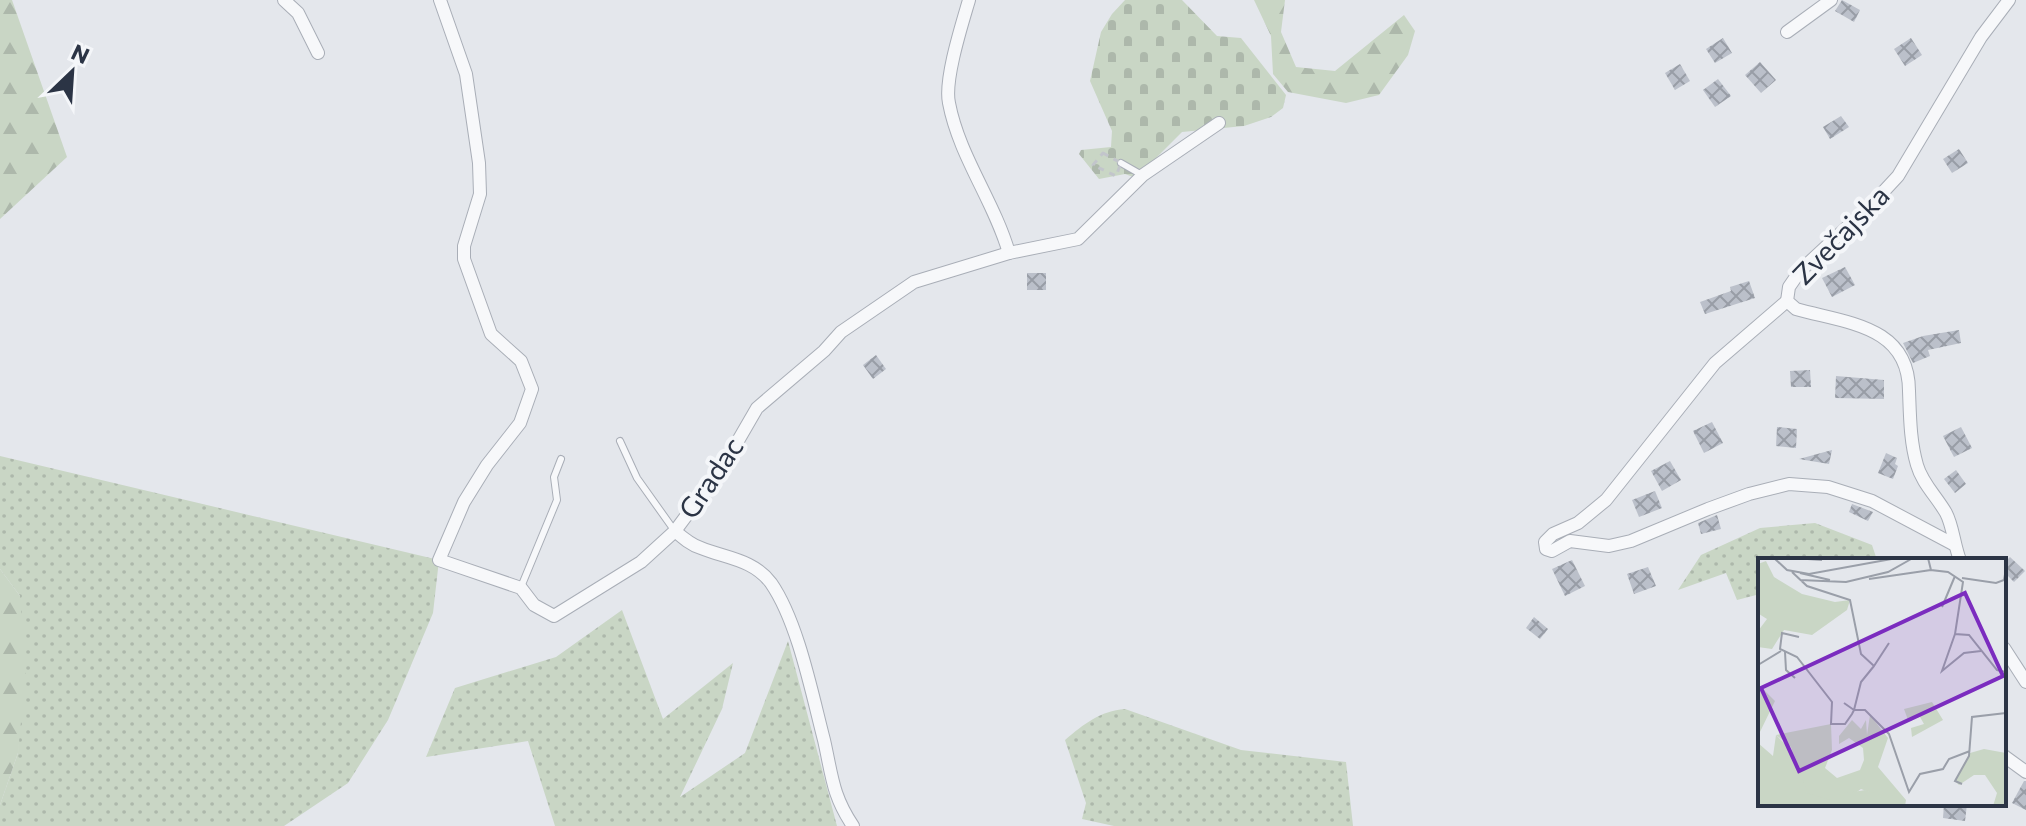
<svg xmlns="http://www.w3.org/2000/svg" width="2026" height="826" font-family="Commissioner,sans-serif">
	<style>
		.green { fill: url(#green-dots) }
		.forest { fill: url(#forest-firs) }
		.cemetery { fill: url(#cemetery-stones) }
		.building { fill: url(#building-cross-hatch) }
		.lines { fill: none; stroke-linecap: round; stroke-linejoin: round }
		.service-casing { stroke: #a9aeb7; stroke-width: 8 }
		.minor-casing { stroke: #a9aeb7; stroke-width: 14 }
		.path { stroke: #c2c5cb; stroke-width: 3; stroke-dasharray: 6 6; stroke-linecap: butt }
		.service { stroke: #f7f8fa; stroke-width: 6 }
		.minor { stroke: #f7f8fa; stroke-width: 12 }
		.labels { text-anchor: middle; stroke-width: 8; stroke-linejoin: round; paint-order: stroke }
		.street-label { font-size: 28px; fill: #2b3445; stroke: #f4f6f9 }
		.inset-road { fill: none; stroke: #9a9fa9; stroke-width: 2 }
		.view { fill: #7b2cbf; fill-opacity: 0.15; stroke: #7b2cbf; stroke-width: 4 }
		.inset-edge { fill: none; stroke: #2b3445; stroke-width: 4 }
	</style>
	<defs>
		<pattern id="green-dots" width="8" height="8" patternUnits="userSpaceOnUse" patternTransform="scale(2)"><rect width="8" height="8" fill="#c9d6c5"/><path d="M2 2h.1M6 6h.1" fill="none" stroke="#adb8ab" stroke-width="1.8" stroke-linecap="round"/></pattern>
		<pattern id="forest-firs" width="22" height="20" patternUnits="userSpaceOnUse" patternTransform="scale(2)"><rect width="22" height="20" fill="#c9d6c5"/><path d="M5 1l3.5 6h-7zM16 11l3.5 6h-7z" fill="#adb8ab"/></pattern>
		<pattern id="cemetery-stones" width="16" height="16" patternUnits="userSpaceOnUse" patternTransform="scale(2)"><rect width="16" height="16" fill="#c9d6c5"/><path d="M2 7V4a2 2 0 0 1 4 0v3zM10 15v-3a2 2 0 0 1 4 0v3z" fill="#adb8ab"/></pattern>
		<pattern id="building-cross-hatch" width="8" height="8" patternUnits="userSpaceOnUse" patternTransform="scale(2)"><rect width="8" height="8" fill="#bbc0ca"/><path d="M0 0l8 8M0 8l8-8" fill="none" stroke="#989da6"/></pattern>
	</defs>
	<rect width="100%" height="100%" fill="#e4e7ec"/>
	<g class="green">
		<path d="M0,456l439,104 -6,53 -45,107 -40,63 -64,43h-284v-21l18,-52 2,-157 -20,-27z"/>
		<path d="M1815,523l57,22 5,15h-117v34l-23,6 -11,-27 -48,17 23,-35 59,-27z"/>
		<path d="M622,610l41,109 70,-56 -11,46 -42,88 65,-44 43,-112 49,185h-282l-27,-85 -102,16 29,-69 101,-31z"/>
		<path d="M1125,709l116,41 105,12 7,64h-239l-32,-7 4,-16 -21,-63c19,-16 35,-29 60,-31z"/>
	</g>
	<g class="forest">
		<path d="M0,0h12l55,157 -67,62z"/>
		<path d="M1254,0h31l-4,32 15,35 39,4 69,-56 11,16 -7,24 -29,40 -33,8 -58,-11 -15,-18 -2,-38z"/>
		<path d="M0,569l20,27 6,72 -8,85 -18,52z"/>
	</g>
	<path class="cemetery" d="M1125,0h57l35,36 24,2 45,57 -3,13 -12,9 -27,9 -62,6 -46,46 -11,-4 -26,5 -20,-25 2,-4 30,-3 1,-16 -22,-50 11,-49 11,-18z"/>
	<g class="building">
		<path d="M1842,0l18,10 -6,12 -19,-11z"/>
		<path d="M1723,38l9,15 -17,10 -9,-14z"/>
		<path d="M1911,38l11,17 -17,11 -11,-17z"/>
		<path d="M1760,62l16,18 -15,13 -16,-18z"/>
		<path d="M1680,64l10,17 -15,9 -10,-17z"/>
		<path d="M1718,79l13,17 -16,11 -12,-17z"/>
		<path d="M1841,116l8,11 -19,12 -7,-12z"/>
		<path d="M1959,149l9,14 -16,10 -9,-14z"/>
		<path d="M1845,267l10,18 -23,12 -10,-19z"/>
		<rect x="1027" y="273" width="19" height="17"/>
		<path d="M1749,281l6,17 -50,16 -5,-12 31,-11 -1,-4z"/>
		<path d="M1959,330l2,13 -33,7 2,6 -17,7 -10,-20 20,-7z"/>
		<path d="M876,355l10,14 -13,10 -10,-14z"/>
		<path d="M1810,370l1,17h-20l-1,-16z"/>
		<path d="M1836,376l48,4v19l-49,-1z"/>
		<path d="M1712,422l11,21 -19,10 -11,-22z"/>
		<path d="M1777,427l20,2 -1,19 -20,-2z"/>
		<path d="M1961,427l11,21 -18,9 -11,-21z"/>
		<path d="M1832,450l-3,14 -30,-5z"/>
		<path d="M1886,453l11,5 -2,6 3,2 -5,13 -15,-6z"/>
		<path d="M1670,461l11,19 -19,11 -11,-20z"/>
		<path d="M1956,470l10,14 -11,9 -11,-14z"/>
		<path d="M1655,491l7,17 -23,9 -7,-17z"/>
		<path d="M1852,504l21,8 -5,9 -19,-9z"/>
		<path d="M1717,515l4,14 -20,5 -3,-11z"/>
		<path d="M2010,557l15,14 -11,11 -10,-10v-9z"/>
		<path d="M1572,560l13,26 -20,10 -13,-27z"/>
		<path d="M1648,567l8,19 -22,8 -7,-20z"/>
		<path d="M1534,617l14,12 -8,10 -14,-11z"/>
		<path d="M2024,781h2v29l-14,-7z"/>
		<path d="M1944,804h23l-2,17 -22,-3z"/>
	</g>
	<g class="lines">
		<g class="service-casing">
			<g id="service">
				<path d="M1121,163l21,12"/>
				<path d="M620,441l17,37 37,52"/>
				<path d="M521,587l36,-87 -3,-23 7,-18"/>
			</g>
		</g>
		<g class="minor-casing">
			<g id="minor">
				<path d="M284,0l14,13 20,40"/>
				<path d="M440,0l26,74 13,89 1,31 -16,52v13l27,75 30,27 11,28 -12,34 -33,42 -23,37 -25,58 82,28 13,17 20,11 87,-54 34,-31"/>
				<path d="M969,0c-7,24 -25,80 -20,103 10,53 45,98 60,150l69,-14 65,-64 76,-52"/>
				<path d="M1787,32l44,-32"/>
				<path d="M1787,301l-72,62 -109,137 -28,23 -25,11 -8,8 1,7 6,2 18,-10 39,5 22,-5 77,-32 41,-15 40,-10 39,3 44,14 81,43"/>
				<path d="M1960,560c-6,-15 -7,-34 -14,-47 -9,-16 -24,-30 -29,-48 -7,-24 -7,-49 -8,-74 0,-66 -64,-68 -113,-82l-9,-8 2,-14 11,-16 72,-67 26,-28 83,-139 28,-37"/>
				<path d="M2004,648l22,34"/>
				<path d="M2004,756l22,16"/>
				<path d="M853,826c-21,-31 -21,-51 -29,-86 -12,-46 -26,-118 -53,-157 -18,-24 -46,-25 -70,-35 -10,-3 -18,-10 -26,-17l49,-66 33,-57 67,-57 17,-19 73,-50 95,-29"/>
			</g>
		</g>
		<path class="path" d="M1103,153l18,10 -5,13 -23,-11z"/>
		<use href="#service" class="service"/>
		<use href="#minor" class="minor"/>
	</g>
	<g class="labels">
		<g class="street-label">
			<text transform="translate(1841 235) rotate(-46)" y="10">Zvečajska</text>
			<text transform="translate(711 478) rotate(-56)" y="10">Gradac</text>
		</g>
	</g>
	<g transform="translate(1758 558)">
		<rect width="248" height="248" fill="#e4e7ec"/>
		<path d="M174,144l11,18 -31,17 -1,-9 13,-4 -4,-7 -12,3 -4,-11zM112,157l18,23 -10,29 28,33 -1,6h-40l14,-10 -18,-7 -23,17 -31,-11 -16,-48 -15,-12 55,-11 1,26 -7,18 12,10 23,-8 4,-10 -1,-12 -14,-10 -10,6v-8l13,-16 9,9 5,-9 1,15zM226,191l22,4v53h-13l4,-13 -12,-18h-11l-15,10 -4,-4 15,-28z" fill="#c9d6c5"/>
		<path d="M8,3l8,16 28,17 33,8 15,-2 -3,10 -35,25 -28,-5 -12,19 -14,-2v-16l9,-12 -8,-5 -1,-50zM3,129l14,14 -17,35v-48zM18,177l19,19 12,39 34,10 6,-10 18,-3 14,5v9l-121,2v-63l15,13z" fill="#c9d6c5"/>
		<path class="inset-road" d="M16,0l13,12 22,4 88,-16M35,0l29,2M170,0l3,12 17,2 15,10 -8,52 14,1 28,35 9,2M34,14l15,14 43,14 11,54 13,12 15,-23M42,15l30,7M204,20l34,5 8,-3 2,-11M111,21l62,-9M42,22l46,2 42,-10 25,-14M184,49l13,-31M197,76l-13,37 22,-18 17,-2M41,79l-17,-4 -2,16 17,8 35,45 -1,22h14l7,-10 2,-4 -10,-7M27,94l1,18 9,8M0,107l23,-14M116,108l-13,16 -7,28h11l24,24 20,58 11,-18 23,-5 6,-10 21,-8M204,226l-7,-3 14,-25 3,-39 34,-4"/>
		<path class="view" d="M207,35l38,83 -204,95 -38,-83z"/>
		<rect width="248" height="248" class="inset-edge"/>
	</g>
	<g transform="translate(72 72) rotate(25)" stroke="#f4f6f9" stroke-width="6" paint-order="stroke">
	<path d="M0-6L14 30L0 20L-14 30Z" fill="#2b3445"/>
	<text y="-12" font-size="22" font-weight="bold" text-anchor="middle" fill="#2b3445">N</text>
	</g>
</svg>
